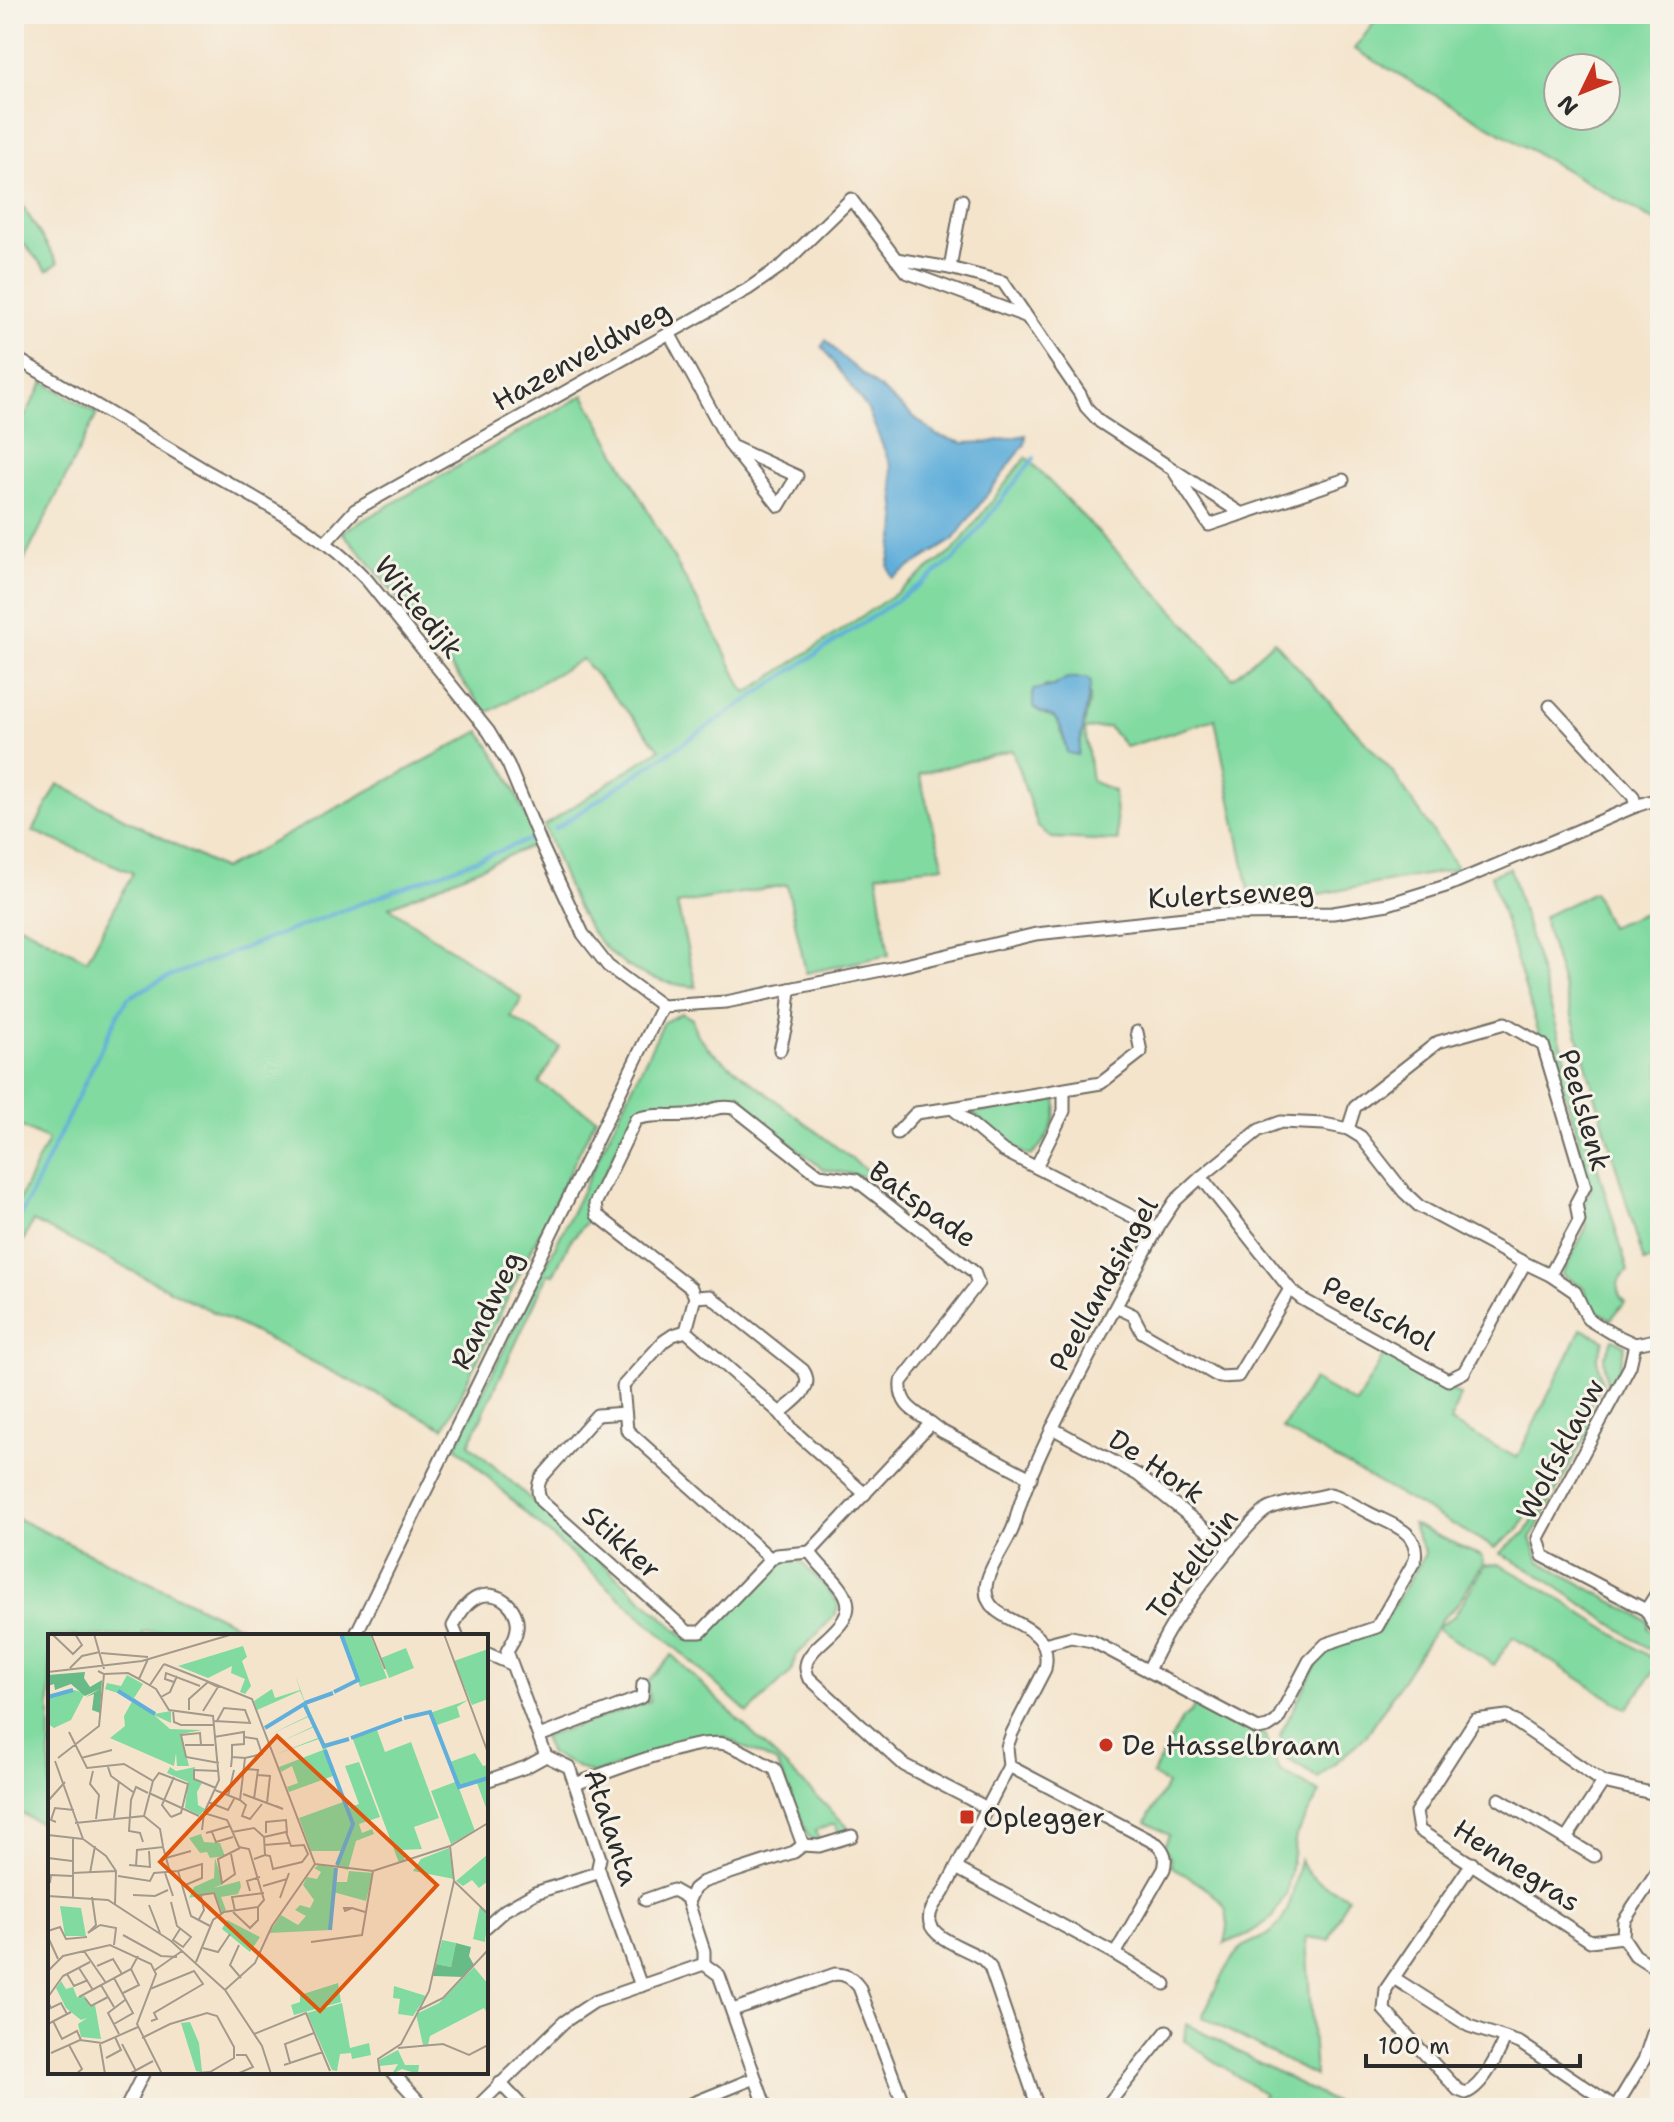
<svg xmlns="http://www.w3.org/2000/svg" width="1674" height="2122" font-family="'Shantell Sans',sans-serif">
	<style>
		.green { fill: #81daa0; stroke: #568266; stroke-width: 2; fill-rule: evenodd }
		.water { fill: #60aeda; stroke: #466c82; stroke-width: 2 }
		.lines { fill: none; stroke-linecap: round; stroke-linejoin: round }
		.stream { stroke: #60aeda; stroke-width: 4 }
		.minor-casing { stroke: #716c63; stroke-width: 15 }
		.minor { stroke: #fff; stroke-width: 11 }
		.poi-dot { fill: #c8321e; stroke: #f7f3e8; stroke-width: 3 }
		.labels { text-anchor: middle; stroke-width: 6; stroke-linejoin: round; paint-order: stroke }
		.street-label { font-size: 28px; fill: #2b2b2b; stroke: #f7f3e8 }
		.poi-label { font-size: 28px; fill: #2b2b2b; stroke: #f7f3e8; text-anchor: start }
		.inset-river { fill: none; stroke: #60aeda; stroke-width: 4 }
		.inset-road { fill: none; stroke: #a49a8c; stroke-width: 2 }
		.view { fill: #df570e; fill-opacity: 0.15; stroke: #df570e; stroke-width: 4 }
		.inset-edge { fill: none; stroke: #2b2b2b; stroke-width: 4 }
	</style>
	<rect width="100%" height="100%" fill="#f7f3e8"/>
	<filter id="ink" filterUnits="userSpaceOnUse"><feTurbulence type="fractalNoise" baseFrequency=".0125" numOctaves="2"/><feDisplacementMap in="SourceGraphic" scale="16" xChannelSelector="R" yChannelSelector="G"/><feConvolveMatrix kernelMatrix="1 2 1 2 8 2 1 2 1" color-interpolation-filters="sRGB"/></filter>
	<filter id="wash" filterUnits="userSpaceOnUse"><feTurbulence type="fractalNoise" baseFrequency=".006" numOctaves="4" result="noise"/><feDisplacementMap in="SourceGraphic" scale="32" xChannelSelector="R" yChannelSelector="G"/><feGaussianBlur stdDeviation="1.8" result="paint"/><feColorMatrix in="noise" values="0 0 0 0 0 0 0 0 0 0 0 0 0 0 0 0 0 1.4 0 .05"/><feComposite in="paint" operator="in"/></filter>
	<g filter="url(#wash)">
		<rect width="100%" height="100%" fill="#f4e4cc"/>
		<g class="green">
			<path d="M1381,14h266l13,8v202l-306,-175zM1558,68h48v48h-48z"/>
			<path d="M14,192l44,71 -11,8 -23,-27 -10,7z"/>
			<path d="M44,382l53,32 -83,167v-146z"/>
			<path d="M584,395l137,249 22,45 4,4 148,-99 59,-44 72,-93 163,170 44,51 41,-37 118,130 66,98 -206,37 -37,-187 -89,28 -17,-20 -24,2 7,52 22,10 4,50 -66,-3 -14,-11 -26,-77 -93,24 25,92 -67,8 12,81 -83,18 -19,-88 -110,19 19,83c-103,-9 -120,-79 -152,-161l116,-77 -78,-90 -95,54 -120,-153 -25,-28zM1068,678h18l4,20 -10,48 -13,6 -8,-28 -5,-7 -10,-3 1,-28h9z"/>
			<path d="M480,731l28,45 30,67 -149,64 133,91 -11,19 49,30 -21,36 57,35 -152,310 -411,-207 -19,38v-49l34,-70 -34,-17v-201l73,38 46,-87 -100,-42 25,-47 165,85z"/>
			<path d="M1510,868l118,403c-12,8 -14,21 -3,31l-14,17 -23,-13 -4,-18 -22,-13 25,-49 -6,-16 10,-21 -14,-56 -28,-91 -9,-5 -49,-162z"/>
			<path d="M1594,892l15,35 51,-20v350l-16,5 -101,-345z"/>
			<path d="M682,1013l10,6 4,14 14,17 168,129 -55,-10 -58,-46 -24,-17 -63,6 -23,-2 -13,6 -24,31 -30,59 3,11 -21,24 -17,34 -5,-1 -79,170 218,195 17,-3 10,-8 61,-68h24l26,26 14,19 -4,10 -39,41 -5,16 -43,41 -230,-207 -62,-60 99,-199 103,-213 6,-12z"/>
			<path d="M1047,1098h9c4,20 -10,44 -25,58 -20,-6 -44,-30 -60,-45h15z"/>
			<path d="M1581,1329l23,11 -7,19 5,24 -83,146 -24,19 -213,-119 31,-49 43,24 29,-51 75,42 -10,27 67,36z"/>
			<path d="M1613,1339l12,6 -8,33 -86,160 8,23 109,60v8l12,7v20l-124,-83 -36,-20 26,-21 81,-146 -3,-28z"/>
			<path d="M14,1517l246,119h-81l2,-5 -39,1 1,4h-93v192l-36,-18z"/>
			<path d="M1412,1524l70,32 2,6 -29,45 -14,13 -4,7 17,-11 31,-51 14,-1 43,24 118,75 -33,46 -114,-72 -19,28 -58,-37 -70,108 -48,42 -30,-19 -8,-24 41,-80 8,-8 49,-15 47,-78z"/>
			<path d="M672,1655l179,175 -12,4 -4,-10 -19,6 3,10 -4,1 -7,-5 -31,-73 -54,-26 -131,37 -42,-20 -7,-17 107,-36 -4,-18z"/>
			<path d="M1197,1701l68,34 15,36 40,22 -24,42 -9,57 -16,27 -23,15 -24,10c2,-11 5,-22 2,-33 -6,-18 -40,-35 -55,-45v-6l-7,-14 5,-11 -23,-13 21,-38 -15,-9 30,-56 8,-6z"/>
			<path d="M1300,1860c6,19 30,27 48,37l-19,43 -23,-3 9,139 -113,-59c10,-20 19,-43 32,-61 10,-13 18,-13 31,-20 27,-14 28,-50 35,-76z"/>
			<path d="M1186,2024l159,84h-92l11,-14 -79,-53z"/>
		</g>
		<g class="water">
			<path d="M826,340l16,17 94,78 27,8 27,-1 36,-7 -1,9 -72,96 -61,38 -4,-12 9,-42 -6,-58 -23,-56 -46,-64z"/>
			<path d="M1067,678h19l5,4 -13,73 -11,-2c-3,-12 -4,-32 -16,-37 -8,-3 -12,-3 -18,-10v-16l21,-4z"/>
		</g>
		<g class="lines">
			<g class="stream">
				<path d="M555,829l363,-243 38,-28 78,-100"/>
				<path d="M14,1229l103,-213 11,-18 27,-15 20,-9 356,-135"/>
			</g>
		</g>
	</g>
	<g filter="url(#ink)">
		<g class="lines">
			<g class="minor-casing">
				<g id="minor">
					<path d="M896,259l10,13 119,44"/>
					<path d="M950,268l12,-68"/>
					<path d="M669,333l62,113 48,60 18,-30 -66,-30"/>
					<path d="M14,357c64,37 127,75 191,113 57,32 117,62 162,110l122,152 19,32 34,82 41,88 25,32 54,40"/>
					<path d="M1175,473l34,52 134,-45"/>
					<path d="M326,542l29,-32 393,-221 36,-25 67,-65 45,60 54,9 53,14 77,112 6,13 14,15 142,92"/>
					<path d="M1550,706l83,90 3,10"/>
					<path d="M662,1006l64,-4 175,-36 135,-32 186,-20 111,-1 55,-9 61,-19 187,-79 24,-8"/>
					<path d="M780,1050l7,-29 3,-32"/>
					<path d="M952,1108l50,42 155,79"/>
					<path d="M1348,1129l7,-22 83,-65 67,-19 38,22 42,141 -9,17 3,18 -29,54"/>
					<path d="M897,1133l19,-20 36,-5 149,-25 40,-31 -4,-20"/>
					<path d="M1036,1167l28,-56v-21"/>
					<path d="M1201,1177l89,112 12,10 146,81 16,-8 61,-109"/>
					<path d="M695,1297l15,-1 93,74c13,19 -10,31 -23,43"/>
					<path d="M1116,1307l17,8 9,17 72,42 6,3 18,-1 52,-87"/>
					<path d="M686,1331l94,82 13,17 72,64"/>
					<path d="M1635,1344l-5,22 -92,172 5,18 103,54 8,15 6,4"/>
					<path d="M625,1413l-28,2 -56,63c-4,9 -4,14 0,23l147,131h13l70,-73"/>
					<path d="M1052,1428l86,47 92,74"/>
					<path d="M810,1552l-34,3 -5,4 -144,-129 -4,-44 41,-45 9,-6 13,-4 9,-34 -4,-9 -94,-73 -2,-11 41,-85c21,-7 37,-1 59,-5 16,-2 20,-9 39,-6l85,67 37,5 118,92 4,11 -77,99c-2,23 13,29 30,41"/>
					<path d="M1646,1610l14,-22"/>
					<path d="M355,1636l307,-630"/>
					<path d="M457,1636l-4,-10c6,-11 13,-24 25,-29 22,-9 45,14 38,36 -1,6 -6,12 -9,18l39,105"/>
					<path d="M1044,1644l27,-7 21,4 166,88 10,-2 9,-6 32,-60 17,-17 51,-17 38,-67c5,-29 -23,-35 -44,-46 -12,-6 -23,-13 -34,-18l-7,-2c-19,5 -42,7 -60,14 -18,7 -90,103 -102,124 -7,12 -13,25 -20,38"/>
					<path d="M486,1653l25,11"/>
					<path d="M539,1736l103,-39 1,-13"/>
					<path d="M1009,1766l148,78c8,8 10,14 7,25l-49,85"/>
					<path d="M486,1781l40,-14 20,-11 23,11 31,91 -2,9 43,119"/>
					<path d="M575,1784c32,-11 119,-47 149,-40 17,4 35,17 51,25l28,76 -9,7 -91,30 -9,7 -6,13 16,49v13"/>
					<path d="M1499,1799l95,57"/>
					<path d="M987,1808l-83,-43 -96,-88c-1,-4 -3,-9 -2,-12 3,-22 52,-39 40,-68 -5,-14 -27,-30 -36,-45l121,-129 12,9 88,46"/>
					<path d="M1566,1839l37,-57"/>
					<path d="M803,1845l16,1 33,-10"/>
					<path d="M1472,1863l-86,126 -2,21 74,80 8,3c17,-7 32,-38 39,-55"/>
					<path d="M1660,1867l-36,54 -1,16 12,18 25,16"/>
					<path d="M956,1868l159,86 50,30"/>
					<path d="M645,1900l28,-10 16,9"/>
					<path d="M486,1927l19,-17 30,-17 65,-21"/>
					<path d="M1623,1937l-33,4 -171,-111 -3,-18 59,-92 32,-4 96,66 57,13"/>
					<path d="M1394,1978l75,48 51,17 95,64"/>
					<path d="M733,2010l102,-36c11,0 17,4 24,13l46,121"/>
					<path d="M392,2072l33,36"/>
					<path d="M500,2083l24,25"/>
					<path d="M126,2108l18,-36"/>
					<path d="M476,2108l88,-86 30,-20 110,-38 15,11 47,133"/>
					<path d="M681,2108l74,-30"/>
					<path d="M1038,2108l-48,-141c-3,-3 -6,-7 -9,-9 -16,-11 -63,-22 -49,-49 2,-6 8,-11 11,-16l66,-127 -2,-19 5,-14 33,-64c11,-53 -60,-41 -59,-80 0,-18 20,-43 27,-61 3,-7 4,-15 7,-23 8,-26 21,-53 33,-78 34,-69 72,-137 108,-205l14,-21 26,-24 58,-47 22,-8 43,2 24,5 13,8 43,55 15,14 106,57 25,12 25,17 13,27 23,14 24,11 25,-5"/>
					<path d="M1105,2108l62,-77"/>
					<path d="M1615,2108l29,-48 9,-27 7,-10"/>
				</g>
			</g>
			<use href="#minor" class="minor"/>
		</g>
	</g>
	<g class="poi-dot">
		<circle cx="1106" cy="1745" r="8"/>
		<rect x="959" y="1809" width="16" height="16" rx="4"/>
	</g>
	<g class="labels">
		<g class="street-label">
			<text transform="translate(581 355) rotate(-29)" y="10">Hazenveldweg</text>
			<text transform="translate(419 607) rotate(51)" y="10">Wittedijk</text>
			<text transform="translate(1231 894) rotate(-3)" y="10">Kulertseweg</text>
			<text transform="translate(1585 1110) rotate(74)" y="10">Peelslenk</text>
			<text transform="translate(923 1204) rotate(36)" y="10">Batspade</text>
			<text transform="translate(1103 1284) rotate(-61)" y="10">Peellandsingel</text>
			<text transform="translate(486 1310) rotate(-64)" y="10">Randweg</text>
			<text transform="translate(1379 1313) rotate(29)" y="10">Peelschol</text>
			<text transform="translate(1560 1449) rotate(-62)" y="10">Wolfsklauw</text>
			<text transform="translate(1157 1466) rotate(34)" y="10">De Hork</text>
			<text transform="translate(622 1542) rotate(42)" y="10">Stikker</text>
			<text transform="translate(1192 1564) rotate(-53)" y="10">Torteltuin</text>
			<text transform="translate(612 1827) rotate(72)" y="10">Atalanta</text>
			<text transform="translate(1517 1865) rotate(33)" y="10">Hennegras</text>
		</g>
		<g class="poi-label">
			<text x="1122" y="1755">De Hasselbraam</text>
			<text x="983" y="1827">Oplegger</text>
		</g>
	</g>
	<g transform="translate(48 1634)">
		<rect width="440" height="440" fill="#f4e4cc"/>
		<path d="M292,0h30l17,44 -27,9 -2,-6 -23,11 21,-12zM195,12l4,11 -5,4 9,25 -6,8 -5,-2 5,-13 -14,-6 1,-7 -24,12 -30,-12zM358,14l8,20 -25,10 -8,-20zM440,15v50l-16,6 -18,-44zM79,41l16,9 -9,14 -29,-9 2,-6 14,3zM247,41l10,27 27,-10 -25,12 17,41 26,-6 -24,9 22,60 11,-4 -14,-38 14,-4 21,55 -21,7 3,9 10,-4 2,5 -18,7 -8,29 -12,-4 5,-15h-30l-12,-33 44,-16 -10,-26 -44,16 -2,-5 11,-4 -6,-17 -11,6 -2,-5 44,-17 -4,-11 -45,16 44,-17 -4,-11 -34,15 34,-16 -4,-10 -43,20 43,-21 -10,-24 -43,19 -3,-9 18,-12 3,9 25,-8zM26,56l11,3 -14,27 -17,8 -6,-4v-26zM86,64l20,16 17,-3v12l-17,-8 16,14 32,1 -21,4 8,32h-12l-1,-13 -2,13 -64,-28 15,-12 -1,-10zM420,66l-11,7 3,10 -23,8 13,37 25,-9 8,13 5,-1v48l-11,-30 -18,5 16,43 -24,13 -20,-53 24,-9 -25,-69zM354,83l-25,13 8,22 26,-10 28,76 -25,9 8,22 -20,1 3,11 -6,2 -47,-126zM122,133l6,4 19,-4 -1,12 8,4 -5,9 1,13 7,4 -5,6 -15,-7 3,-26 -21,-9zM153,200l3,8 16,1 5,13 -15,2 -3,-6 -7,1 -11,-15zM401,214l5,31 -41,-8 8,-12zM440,220v27l-9,7 -7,-8 -9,6 -7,-5zM167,224l8,26 -9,4 26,-7 1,6 -3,7 -17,3 5,13 -4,3 -8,-21 -25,6 5,-11 20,-9zM271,231l18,3 -2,14h12l2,-11 24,2 -7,28 -33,-9 -2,38 -62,3 12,-18 17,10 8,-9 -11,-6 5,-5 10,3 4,-8 -11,-15 4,-8 10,2 4,-7 -7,-4zM12,272l21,2 5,28h-21zM432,272l8,9 -3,27 -12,-3zM179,286l33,17 -10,15 -28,-23zM394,306l14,3 -5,24 -15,-3zM426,333l14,17v30l-4,-6 -54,28 -2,9h-5l-7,-31 23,-11zM13,347l5,8 7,-2 4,10 8,-1 5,11 5,-2 6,34 -20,-2 -3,-13 9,-6 -6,2 -15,-12 -10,-20zM290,349l3,19 -47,13 -3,-10 9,-3v-7zM346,352l32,10 -13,20 -15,-2 2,-15 -7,-1zM294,369l8,45 19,-5 2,12 -19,4 -1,-6 -11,1 -3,17 -5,-1 -25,-57zM142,388l9,21 3,29 -6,-1 -15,-48zM350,416l7,15h14l-1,9 -16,-5 -10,5 6,-10 -18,2 -1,-6z" fill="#81daa0"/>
		<path d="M49,37l-12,1 -1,6 6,9 12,-7 -2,33 -8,-3 2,-16 -8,3 14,-8 -15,7 -14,-12 -16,6 -1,-6 -6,2v-11zM408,309l15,4 -2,9 5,9 -10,12 -31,-1 3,-12 15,3z" fill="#68ba86"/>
		<path class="inset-river" d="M70,57l37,23M286,58l24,-12 -17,-46M0,63l25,-7M257,69l28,-10M356,84l26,-6 29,75 29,-9M217,94l39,-24 20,42 25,-7M303,104l51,-19M277,116l28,74 -16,41M282,296l6,-62"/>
		<path class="inset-road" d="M4,0l21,20 9,-9 -7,-11M46,0l10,35M323,0l14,35M396,0l44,119M53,19l47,4M116,30l88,35 63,165M22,34l12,-12 18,-4M0,38l94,-11 91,-27M56,40l24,-1 11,6 9,-20M91,45l17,10 13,21 44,6 6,64 -15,33M126,48l-9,-3 1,-6 34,13M102,51l14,-21M113,63l9,-5 7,-16M125,76l1,12 7,3h33M141,76v-11l19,-17 10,5 -15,24M166,87l36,2 -5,-13 -21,-2 -7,13M21,98l18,36 37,-4 29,17 -9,35 -69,7M166,103l30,-5v12l-12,1v12M196,103l13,2 5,15 -17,4M137,111h29M153,111l-1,-12 -19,2 5,22 33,6M10,124l41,-32 5,-52 -6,-3M33,124l31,-8M7,127l28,78 23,17 10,15 -1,33M60,133l3,9 22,16M197,135l13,1 -4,29M45,137l-3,13 9,11 -3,24M105,147l6,-8 29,11 -7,29 -10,4M168,154l-22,-9v-9l25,1M167,156l25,10 5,-42 -13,-1 -1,10M101,159l50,23M195,160l24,9 3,-27 -12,-1M180,162l6,-26M192,166l6,5 -4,11 8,3 12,-15M0,167l17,-19M160,168l20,8 6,-11M219,169l16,6 -7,-3M96,182l16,13 3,17M123,183l-9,-12 12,-28M66,184l5,-37M8,188l-5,-2 4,-12 19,2M154,196l2,-17 23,7 3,6M164,198l4,10 17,-5M184,198l22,-4 10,9 1,18 -11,4M158,199l24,-7M218,199v-11l20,-2 1,13M0,201l35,4M216,203l22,-5 5,14 13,-1 4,9 -6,8 -29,7 -3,-13 -5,-1M95,208l-3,-9 -11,-2 2,-31 5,-13 12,6M216,211l25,-2M183,220l4,20 -13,9 -4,-24 22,-11M0,224l24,3M118,224l25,-7M267,230l58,7 77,-25 38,-23M81,231l21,2 -1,-16M88,232l1,-16 26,-3 7,25M130,237l24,-7v14l-19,8M24,239l44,-2M42,239l5,-27M117,239l8,23M70,242l32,5 4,-8 24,-2 13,45 19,10M406,247l34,33M2,249l1,-8 21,1M215,252l24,-7M202,257l-3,-10 13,-4M85,261l22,1 13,-6M0,262l60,4 63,41 54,49 37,56 9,28M146,262l20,-3 7,20M25,263v-58M44,263l4,28 -8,8 12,-8M232,264l9,-25M123,268l6,24 14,11 -8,10 -10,-7 7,-11M101,271l11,28M304,274l-7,3 -1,-3h8l13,4M187,277l-3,-14 32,-4M185,278l17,16 8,-8v-13M150,287l6,-11 -3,-14M52,291l16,3 -2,17M0,297l12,-4 6,12 21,-2M75,301l38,21 16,1M0,303l10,22M263,308l51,-7 11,-64M191,311l-9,20 11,13M155,314l15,4 12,-18M36,317l22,32M148,328l17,-42 11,-8 34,-5 6,-7 -15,-51 -10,-2 -9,-21M49,332l16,-7 9,15M31,334l14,22M107,336l27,-19M0,337l15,-15 47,-11 41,19 5,10 -19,50 25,50M19,340l7,12 14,-6M53,351l13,22M102,355l44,-18 9,13 -49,29 3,6 -6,2M177,356l30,-27 17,-37 43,-62M75,359l16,-8 -8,-16M0,363l15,-21 27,-14M31,363l52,-28 7,-13M37,364l6,8 17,-9M0,368l3,6 10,-5 6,11M369,377l26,-13 45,-48M5,387l9,18 15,-8 4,9M0,390l23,-12M66,390l19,-11 -19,-35M71,400l-11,-21 17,-13M206,400l52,-21 24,58M94,404l28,-14 37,-11 10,3 17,31v11l-24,14 -26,2M52,410l5,30M74,410l14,27M21,411l13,24 -6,5M350,414l45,-4 26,11 19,-10M3,419l29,-13 22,3 36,-16M188,421h10l7,12 -16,7M58,424l15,-8 -6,-13M242,429l-5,-19 29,-11M236,431l39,-13M83,439l22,-12M264,440h61M332,440l-2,-15 23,-15 28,-53 25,-110 -4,-35"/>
		<path class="view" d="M229,102l160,149 -117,126 -160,-149z"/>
		<rect width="440" height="440" class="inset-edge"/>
	</g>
	<rect width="1674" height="2122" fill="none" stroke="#f7f3e8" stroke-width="48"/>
	<g transform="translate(1582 92) rotate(227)"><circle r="38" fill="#f7f3e8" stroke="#a5a39c" stroke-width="2"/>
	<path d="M0-6L14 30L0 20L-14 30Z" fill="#c8321e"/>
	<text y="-12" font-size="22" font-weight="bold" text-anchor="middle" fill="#2b2b2b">N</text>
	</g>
	<path d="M1366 2054v12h214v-12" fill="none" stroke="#2b2b2b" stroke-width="4"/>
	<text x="1378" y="2054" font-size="24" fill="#2b2b2b" stroke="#f7f3e8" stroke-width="6" paint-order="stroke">100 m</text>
</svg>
